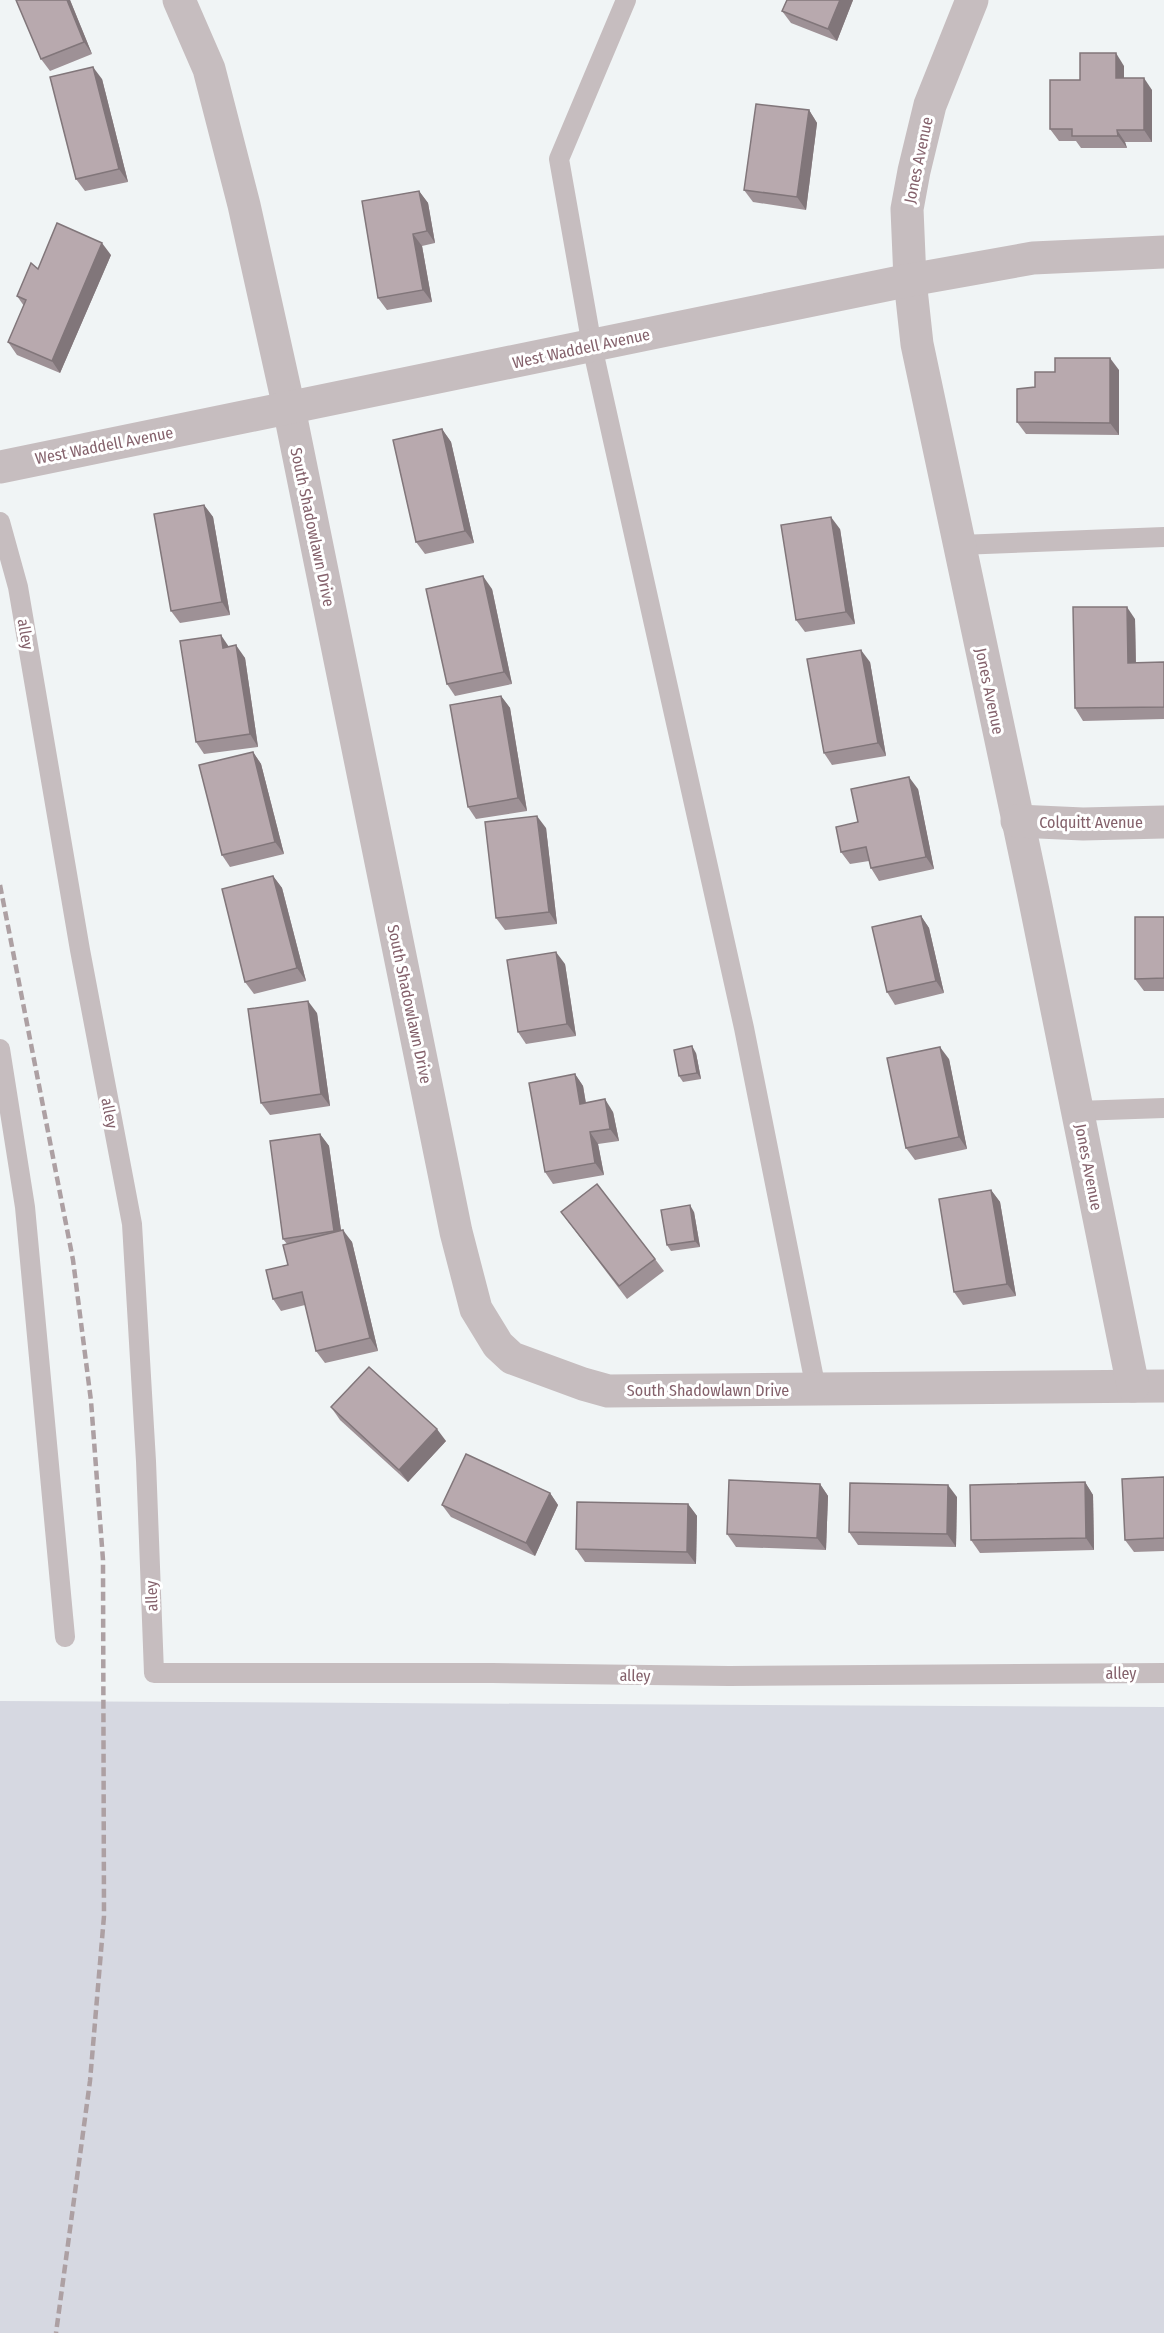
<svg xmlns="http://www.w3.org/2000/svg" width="1164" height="2333" font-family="'Fira Sans Condensed',sans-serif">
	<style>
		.green { fill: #d6d8e1 }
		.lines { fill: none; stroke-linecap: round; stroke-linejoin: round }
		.lane { stroke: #c6bdbf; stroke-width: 20 }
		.street { stroke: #c6bdbf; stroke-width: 33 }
		.rail { stroke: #ada0a3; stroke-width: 4.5; stroke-dasharray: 9 4.5; stroke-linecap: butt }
		.wall { fill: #9e9196 }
		.shaded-wall { fill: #81767a }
		.building { fill: #b8a9ae; stroke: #81767a; stroke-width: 1.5 }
		.labels { text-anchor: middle; stroke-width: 6; stroke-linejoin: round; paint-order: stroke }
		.street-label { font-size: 16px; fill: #84616b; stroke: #fff }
	</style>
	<rect width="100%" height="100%" fill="#f0f4f5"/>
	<path class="green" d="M0,1701l1164,6v626h-1164z"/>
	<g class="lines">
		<g class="lane">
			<path d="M626,0l-67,159 33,187 152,682 72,361"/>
			<path d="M0,522l18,65 62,363 52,274 14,237 8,212h338l237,3 435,-3"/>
			<path d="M959,545l205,-8"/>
			<path d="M0,1049l25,158 40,430"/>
			<path d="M1077,1111l87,-3"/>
		</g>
		<g class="street">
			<path d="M179,0l30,69 35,136 45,203 167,824 20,77 22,36 14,13 71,26 25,7 556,-5"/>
			<path d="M972,0l-42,105 -16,66 -7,38 3,71 7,64 116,547 100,495"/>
			<path d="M0,467l910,-187 123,-22 131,-6"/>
			<path d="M1017,821l66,3 81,-2"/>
		</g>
		<path class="rail" d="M0,885l73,375 18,141 12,159 1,356 -14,165 -34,252"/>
	</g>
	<g class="wall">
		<path d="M70,0l22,54 -42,17 -9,-12z"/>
		<path d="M787,0h66l-16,41 -46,-18 -9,-12z"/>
		<path d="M1124,66v12l28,12v52h-27l2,6h-46l-5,-7h-17l-9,-12 30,-49z"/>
		<path d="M102,79l26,103 -43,9 -9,-12z"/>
		<path d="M809,110l8,13 -11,87 -53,-8 -9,-12z"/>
		<path d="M419,191l9,12 7,40 -13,3 10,56 -45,8 -9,-12z"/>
		<path d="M111,255l-51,118 -43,-18 -9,-13 16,-36 -7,-10 21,-27z"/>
		<path d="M1119,370v65l-93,-1 -9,-12 18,-35z"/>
		<path d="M442,429l9,13 23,101 -49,11 -9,-12z"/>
		<path d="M204,505l9,12 17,98 -50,8 -9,-12z"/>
		<path d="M840,529l15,95 -50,8 -9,-12z"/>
		<path d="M492,589l20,95 -57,12 -8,-12z"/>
		<path d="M1135,619l1,44 28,-1v57l-81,2 -8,-13z"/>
		<path d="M229,647l16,11 13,89 -54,7 -8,-12z"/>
		<path d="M870,662l16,94 -54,9 -8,-12z"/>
		<path d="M501,696l9,12 17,103 -51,8 -8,-12z"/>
		<path d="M253,752l8,12 23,90 -54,13 -8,-12z"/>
		<path d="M918,789l16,80 -55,12 -8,-13 -2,-7 -19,3 -9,-12 17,-30z"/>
		<path d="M546,828l11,96 -52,6 -9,-12z"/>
		<path d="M273,876l9,12 24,93 -52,13 -9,-12z"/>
		<path d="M921,916l8,12 15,65 -49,12 -8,-13z"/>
		<path d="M1164,917v74h-20l-9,-12z"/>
		<path d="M565,964l11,72 -50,8 -8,-12z"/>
		<path d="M317,1013l13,93 -60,9 -9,-12z"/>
		<path d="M696,1053l5,26 -18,3 -4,-6z"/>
		<path d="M949,1059l18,90 -52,11 -9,-12z"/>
		<path d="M575,1074l8,12 3,17 27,9 6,29 -21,3 6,31 -51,9 -8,-12z"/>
		<path d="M320,1134l9,12 12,85 11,11 26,109 -53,12 -9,-12 -11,-46 -24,6 -8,-12 15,-34 -1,-21 -4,-5z"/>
		<path d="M991,1190l9,12 16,94 -53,9 -9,-13z"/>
		<path d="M561,1212l94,47 9,12 -37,28z"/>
		<path d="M694,1212l6,35 -29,4 -4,-6z"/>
		<path d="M331,1407l115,34 -38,41 -68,-62z"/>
		<path d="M1164,1477v74l-30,1 -9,-12z"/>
		<path d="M1085,1482l8,13 1,55 -114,3 -9,-13z"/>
		<path d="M820,1484l8,12 -2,54 -90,-3 -9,-13z"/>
		<path d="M550,1493l8,12 -23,51 -84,-39 -9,-12z"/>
		<path d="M957,1497l-1,50 -98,-2 -9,-13z"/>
		<path d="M688,1504l9,12 -1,48 -111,-2 -9,-13z"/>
	</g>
	<g class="shaded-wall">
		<path d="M67,0h3l22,54 -8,-12z"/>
		<path d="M840,0h13l-16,41 -9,-12z"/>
		<path d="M1116,53l8,13v24l-8,-12z"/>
		<path d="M93,67l9,12 26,103 -9,-13z"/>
		<path d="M1144,78l8,12v52l-8,-12z"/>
		<path d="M809,110l8,13 -11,87 -9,-13z"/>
		<path d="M1117,130l8,12 2,6 -9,-12z"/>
		<path d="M419,191l9,12 7,40 -8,-12z"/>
		<path d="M413,234l9,12 10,56 -9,-12z"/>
		<path d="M102,243l9,12 -51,118 -8,-12z"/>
		<path d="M1110,358l9,12v65l-9,-12z"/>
		<path d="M442,429l9,13 23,101 -9,-12z"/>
		<path d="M204,505l9,12 17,98 -8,-13z"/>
		<path d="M831,517l9,12 15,95 -9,-12z"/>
		<path d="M483,576l9,13 20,95 -8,-12z"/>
		<path d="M1127,607l8,12 1,56 -8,-12z"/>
		<path d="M221,635l8,12 -6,1z"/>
		<path d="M236,645l9,13 13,89 -8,-13z"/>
		<path d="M861,650l9,12 16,94 -8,-13z"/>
		<path d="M501,696l9,12 17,103 -9,-13z"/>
		<path d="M253,752l8,12 23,90 -9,-12z"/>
		<path d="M909,777l9,12 16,80 -8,-12z"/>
		<path d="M537,816l9,12 11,96 -8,-12z"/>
		<path d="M273,876l9,12 24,93 -9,-13z"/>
		<path d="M921,916l8,12 15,65 -8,-12z"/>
		<path d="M556,952l9,12 11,72 -9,-12z"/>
		<path d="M308,1001l9,12 13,93 -9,-12z"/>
		<path d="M692,1046l4,7 5,26 -4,-6z"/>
		<path d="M940,1047l9,12 18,90 -8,-12z"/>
		<path d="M575,1074l8,12 5,31 -8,-13z"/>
		<path d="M605,1099l8,13 6,29 -9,-12z"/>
		<path d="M590,1132l8,12 6,31 -9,-12z"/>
		<path d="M320,1134l9,12 14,98 -9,-13z"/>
		<path d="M991,1190l9,12 16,94 -9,-12z"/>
		<path d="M690,1205l4,7 6,35 -5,-6z"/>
		<path d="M343,1230l9,12 26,109 -8,-13z"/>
		<path d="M437,1429l9,12 -38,41 -9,-12z"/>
		<path d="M1085,1482l8,13 1,55 -8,-12z"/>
		<path d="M820,1484l8,12 -2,54 -9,-12z"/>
		<path d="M948,1485l9,12 -1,50 -9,-13z"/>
		<path d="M550,1493l8,12 -23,51 -9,-13z"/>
		<path d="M688,1504l9,12 -1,48 -9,-12z"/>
	</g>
	<g class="building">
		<path d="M16,0h51l17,42 -43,17z"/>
		<path d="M787,0h53l-12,29 -46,-18z"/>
		<path d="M1080,53h36v25h28v52h-27l1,6h-46v-7h-22v-49h30z"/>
		<path d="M93,67l26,102 -43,10 -26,-102z"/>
		<path d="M756,104l53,6 -12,87 -53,-7z"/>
		<path d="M419,191l8,40 -14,3 10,56 -45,8 -16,-97z"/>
		<path d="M57,223l45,20 -50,118 -44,-19 18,-42 -9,-4 14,-33 7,6z"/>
		<path d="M1055,358h55v65l-93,-1v-33l18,-2v-15h20z"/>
		<path d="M442,429l23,102 -49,11 -23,-102z"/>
		<path d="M204,505l18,97 -51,9 -17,-97z"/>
		<path d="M831,517l15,95 -50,8 -15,-95z"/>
		<path d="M483,576l21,96 -57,12 -21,-95z"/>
		<path d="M1073,607h54l1,56 36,-1v45l-89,1z"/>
		<path d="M221,635l2,13 13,-3 14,89 -54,8 -16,-101z"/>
		<path d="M861,650l17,93 -54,10 -17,-94z"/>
		<path d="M501,696l17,102 -50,9 -18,-102z"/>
		<path d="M253,752l22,90 -53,13 -23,-90z"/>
		<path d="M909,777l17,80 -55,11 -5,-21 -25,5 -5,-25 22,-5 -7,-33z"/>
		<path d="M537,816l12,96 -53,6 -11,-96z"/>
		<path d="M273,876l24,92 -52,14 -23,-93z"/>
		<path d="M921,916l15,65 -49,11 -15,-65z"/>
		<path d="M1135,917h29v61l-29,1z"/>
		<path d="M556,952l11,72 -49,8 -11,-72z"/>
		<path d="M308,1001l13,93 -60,9 -13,-94z"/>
		<path d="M692,1046l5,27 -18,3 -5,-26z"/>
		<path d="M940,1047l19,90 -53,11 -19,-90z"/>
		<path d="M575,1074l5,30 25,-5 5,30 -20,3 5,31 -50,9 -16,-89z"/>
		<path d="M320,1134l14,97 -51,8 -13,-98z"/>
		<path d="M597,1184l58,75 -36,27 -58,-74z"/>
		<path d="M991,1190l16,94 -53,8 -15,-93z"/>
		<path d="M690,1205l5,36 -28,4 -6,-35z"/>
		<path d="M343,1230l27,108 -54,13 -14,-59 -29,7 -7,-29 22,-5 -5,-20z"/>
		<path d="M369,1367l68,62 -38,41 -68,-63z"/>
		<path d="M466,1454l84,39 -24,50 -84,-38z"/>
		<path d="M1164,1477v61l-39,2 -3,-61z"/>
		<path d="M729,1480l91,4 -3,54 -90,-4z"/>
		<path d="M1085,1482l1,56 -115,2 -1,-55z"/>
		<path d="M850,1483l98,2 -1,49 -98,-2z"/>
		<path d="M577,1502l111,2 -1,48 -111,-3z"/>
	</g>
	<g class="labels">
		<g class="street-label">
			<text transform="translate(918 160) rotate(-78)" y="6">Jones Avenue</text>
			<text transform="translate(581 348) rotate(-12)" y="6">West Waddell Avenue</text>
			<text transform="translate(104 445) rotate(-11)" y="6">West Waddell Avenue</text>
			<text transform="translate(313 527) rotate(78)" y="6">South Shadowlawn Drive</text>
			<text transform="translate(26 634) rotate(80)" y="6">alley</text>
			<text transform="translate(990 691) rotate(78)" y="6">Jones Avenue</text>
			<text x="1091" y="828">Colquitt Avenue</text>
			<text transform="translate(410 1004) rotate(78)" y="6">South Shadowlawn Drive</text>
			<text transform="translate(110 1113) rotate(79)" y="6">alley</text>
			<text transform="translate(1089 1167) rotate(79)" y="6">Jones Avenue</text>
			<text x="708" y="1396">South Shadowlawn Drive</text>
			<text transform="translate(151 1596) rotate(-92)" y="6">alley</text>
			<text x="1121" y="1679">alley</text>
			<text transform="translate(635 1675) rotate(1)" y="6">alley</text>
		</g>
	</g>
</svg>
